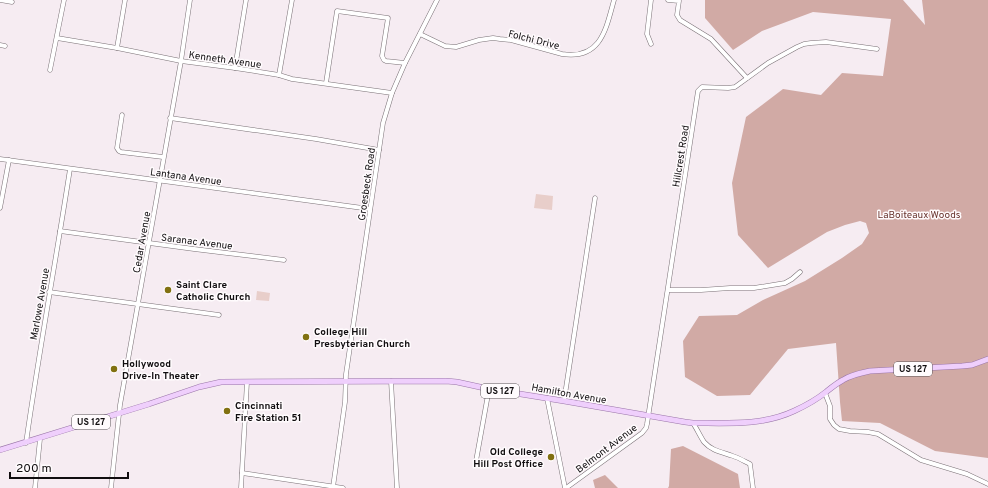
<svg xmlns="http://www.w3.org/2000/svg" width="988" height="488" font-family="Overpass,sans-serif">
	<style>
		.green { fill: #e8ceca }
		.forest { fill: #d1aaa5 }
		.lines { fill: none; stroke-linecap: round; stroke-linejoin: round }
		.minor-casing { stroke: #7a7176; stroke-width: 5 }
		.major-casing { stroke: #9a76a8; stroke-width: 6 }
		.minor { stroke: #fff; stroke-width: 4 }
		.major { stroke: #efcffc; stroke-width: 5 }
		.poi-dot { fill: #817111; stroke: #fffbfd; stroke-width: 1.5 }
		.labels { text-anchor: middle; stroke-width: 3; stroke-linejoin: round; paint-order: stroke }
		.shield { fill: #fffbfd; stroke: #585456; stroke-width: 1 }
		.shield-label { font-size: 9px; font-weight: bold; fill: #100d0f }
		.street-label { font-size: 10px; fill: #100d0f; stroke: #fffbfd }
		.park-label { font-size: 10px; fill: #68332d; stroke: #fffbfd }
		.poi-label { font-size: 10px; font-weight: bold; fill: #100d0f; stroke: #fffbfd; text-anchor: start }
	</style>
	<rect width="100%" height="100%" fill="#f6ecf2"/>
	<g class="green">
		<path d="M536,194l17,2 -1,14 -18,-2z"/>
		<path d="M257,291l13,2 -1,8 -13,-1z"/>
	</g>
	<g class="forest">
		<path d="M705,0h198l22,25 -3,-25h66v458l-53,-7 -55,-28 -38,-2 -2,-19 -4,-59 -48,6 -38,46 -33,1 -32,-19 -2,-36 16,-25 38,-1 26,-15 42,-19 37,-23 20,-14 7,-11 -3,-10 -6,-2 -15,4 -18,7 -59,36 -30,-33 -6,-52 14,-66 37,-28 38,6 21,-22 41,3 8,-57 -78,-7 -51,19 -29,19 -28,-32z"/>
		<path d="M683,446l55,28 2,14h-72l1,-2 2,-37z"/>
		<path d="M605,475l13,13h-23l-2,-8z"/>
	</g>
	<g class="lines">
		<g class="minor-casing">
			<g id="minor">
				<path d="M0,0l12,2"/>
				<path d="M668,0l11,1 -2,14 3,5 31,19 36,39"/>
				<path d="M420,34l25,12 11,1 23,-7 14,-2 7,1 11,1 51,14c39,6 44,-25 52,-54"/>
				<path d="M57,38l60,10 64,13 54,7 44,7 13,4 100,14"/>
				<path d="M651,44l-4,-10 4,-34"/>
				<path d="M0,45l5,1"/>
				<path d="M117,48l8,-48"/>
				<path d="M235,68l11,-68"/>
				<path d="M50,70l14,-70"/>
				<path d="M279,75l13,-75"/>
				<path d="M326,83l11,-72 51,7 -6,38 2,4 2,1 19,2"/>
				<path d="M122,115l-5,33 2,3 2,1 42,5"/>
				<path d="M170,118l146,21 63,11"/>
				<path d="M0,159l370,50"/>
				<path d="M0,208l9,-48"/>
				<path d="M60,231l134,18 90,11"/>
				<path d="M668,290h33l29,-2h24l31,-5 7,-4 8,-7"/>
				<path d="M49,292l170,23"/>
				<path d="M391,381l6,107"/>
				<path d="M825,393l5,13v13l4,6 5,4 11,2 18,1 10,2 43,26 46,14 21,10"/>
				<path d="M547,398l18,90"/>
				<path d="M564,401l31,-203"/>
				<path d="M693,423c4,6 7,13 11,19 8,9 18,10 29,14 6,2 11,5 17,8l3,24"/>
				<path d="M26,443c13,-92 30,-183 44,-274"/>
				<path d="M476,461l13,-72"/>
				<path d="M242,473l101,15"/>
				<path d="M333,487l12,-85 1,-28 37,-251 9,-30 13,-30 32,-63"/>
				<path d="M35,488l5,-49"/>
				<path d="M111,488l9,-83 61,-344 9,-61"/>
				<path d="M241,488l6,-106"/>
				<path d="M566,488l76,-55 4,-5 1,-4 51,-333 4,-4 26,1 7,-1 33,-24 29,-16 7,-3 7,-1 15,-1 51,7"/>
			</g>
		</g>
		<g class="major-casing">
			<path id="major" d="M0,450l149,-46 50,-17 22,-5 225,-1 11,1 32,7 75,12 121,21 8,1c34,0 69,3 101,-12 11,-5 22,-11 32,-19 5,-4 11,-9 17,-12 8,-5 17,-7 27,-9l92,-5 10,-1 16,-6"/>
		</g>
		<use href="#minor" class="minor"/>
		<use href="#major" class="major"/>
	</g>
	<g class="poi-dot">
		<circle cx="168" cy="290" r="4"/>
		<circle cx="306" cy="337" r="4"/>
		<circle cx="114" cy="369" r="4"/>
		<circle cx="227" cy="411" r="4"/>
		<circle cx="551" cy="457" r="4"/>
	</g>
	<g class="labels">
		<g class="shield">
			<rect x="894" y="362" width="38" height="14" rx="3"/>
			<rect x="481" y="384" width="38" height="14" rx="3"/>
			<rect x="72" y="415" width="38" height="14" rx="3"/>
		</g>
		<g class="shield-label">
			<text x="913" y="372">US 127</text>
			<text x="500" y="394">US 127</text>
			<text x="91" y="425">US 127</text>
		</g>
		<g class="street-label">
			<text transform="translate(534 39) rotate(14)" y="4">Folchi Drive</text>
			<text transform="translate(225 59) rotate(8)" y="4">Kenneth Avenue</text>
			<text transform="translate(680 156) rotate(-81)" y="4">Hillcrest Road</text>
			<text transform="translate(186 176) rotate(8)" y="4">Lantana Avenue</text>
			<text transform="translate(366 184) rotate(-82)" y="4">Groesbeck Road</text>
			<text transform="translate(197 241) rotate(7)" y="4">Saranac Avenue</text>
			<text transform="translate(141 242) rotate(-80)" y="4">Cedar Avenue</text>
			<text transform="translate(39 304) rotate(-80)" y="4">Marlowe Avenue</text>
			<text transform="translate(569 393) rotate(10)" y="4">Hamilton Avenue</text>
			<text transform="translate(606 448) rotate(-37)" y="4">Belmont Avenue</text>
		</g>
		<g class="park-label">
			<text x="919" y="218">LaBoiteaux Woods</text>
		</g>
		<g class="poi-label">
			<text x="176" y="288">Saint Clare<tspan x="176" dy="12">Catholic Church</tspan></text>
			<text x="314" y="335">College Hill<tspan x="314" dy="12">Presbyterian Church</tspan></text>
			<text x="122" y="367">Hollywood<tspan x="122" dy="12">Drive-In Theater</tspan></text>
			<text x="235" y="409">Cincinnati<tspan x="235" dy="12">Fire Station 51</tspan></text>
			<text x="543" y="455" text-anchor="end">Old College<tspan x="543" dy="12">Hill Post Office</tspan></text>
		</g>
	</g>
	<path d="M10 472v6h118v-6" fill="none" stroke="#100d0f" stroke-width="2"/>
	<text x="16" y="472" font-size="12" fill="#100d0f" stroke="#fffbfd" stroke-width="3" paint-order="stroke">200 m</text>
</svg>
